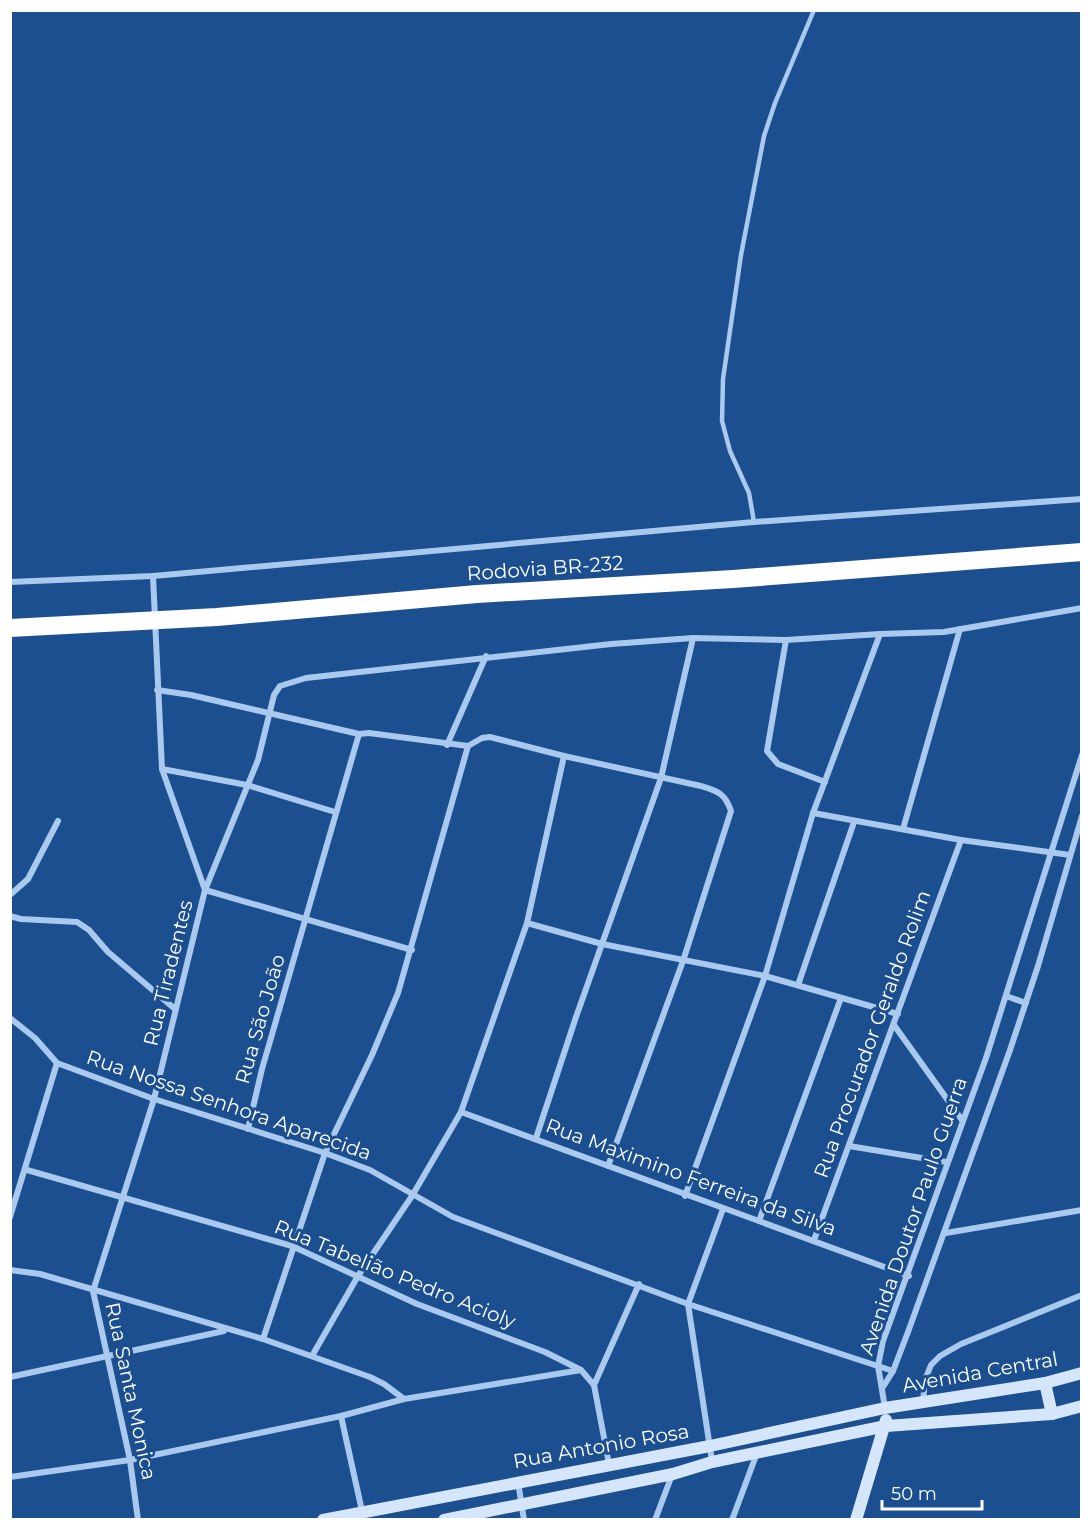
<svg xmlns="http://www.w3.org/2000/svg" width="1092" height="1530" font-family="Montserrat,sans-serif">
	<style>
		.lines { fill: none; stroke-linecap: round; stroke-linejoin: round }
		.lane { stroke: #a9c9ee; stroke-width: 4.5 }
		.street { stroke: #a9c9ee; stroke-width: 6 }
		.secondary { stroke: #d6e6fa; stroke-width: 12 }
		.highway { stroke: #fff; stroke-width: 18 }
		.labels { text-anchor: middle; stroke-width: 6; stroke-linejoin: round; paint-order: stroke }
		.street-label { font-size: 20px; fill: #fff; stroke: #1b4f8f }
	</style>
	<rect width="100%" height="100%" fill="#1b4f8f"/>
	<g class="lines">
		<path class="lane" d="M754,522l-5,-29 -19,-42 -8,-30 1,-42 18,-124 23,-119 11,-33 39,-93"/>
		<g class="street">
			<path d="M153,576l9,193 43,121"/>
			<path d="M10,582l143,-6 601,-54 328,-23"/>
			<path d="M786,640l-19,111 11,13 47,18"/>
			<path d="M157,690l34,5 168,39 10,-1 99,13 14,-8 8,-1 74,19 -37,167 -66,189 -49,84 -54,80 -46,80"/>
			<path d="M447,745l39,-89"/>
			<path d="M564,756l137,30c16,5 24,7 30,25l-48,150 -75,205"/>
			<path d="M162,769l85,16 88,27"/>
			<path d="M813,813l148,27 109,15"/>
			<path d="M903,829l57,-200"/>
			<path d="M205,890l207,60"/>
			<path d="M10,895l18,-16 30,-58"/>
			<path d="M10,916l11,3 56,3 12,8 19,22 67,57"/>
			<path d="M527,923l75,21 163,32 133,38"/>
			<path d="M798,985l56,-163"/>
			<path d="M1006,996l20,7"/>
			<path d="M10,1018l25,20 22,25"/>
			<path d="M894,1025l68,95"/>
			<path d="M57,1063l97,36 171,54 45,17 83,47 235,87 205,67"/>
			<path d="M461,1112l448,164"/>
			<path d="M248,1129l14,-60 97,-335"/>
			<path d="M536,1138l40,-121 85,-239 32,-140"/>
			<path d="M849,1146l97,16"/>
			<path d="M27,1170l265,76 125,58 128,48 36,18 13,15 15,79"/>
			<path d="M685,1196l80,-220 48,-163 67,-179 64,-2 138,-24"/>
			<path d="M10,1217l47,-154"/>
			<path d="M759,1221l82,-223"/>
			<path d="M946,1233l136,-23"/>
			<path d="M814,1240l147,-400"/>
			<path d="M10,1270l30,4 223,65 107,38 14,7 20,15"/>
			<path d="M263,1339l62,-186 47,-98 26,-62 70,-247"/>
			<path d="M10,1377l214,-46"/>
			<path d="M594,1385l45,-101"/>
			<path d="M883,1387l10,-16 15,-39 102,-282 28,-84 44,-150"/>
			<path d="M923,1402l2,-22 6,-15 9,-9 21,-12 121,-49"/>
			<path d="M885,1408l-7,-42 5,-25 103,-283 96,-303"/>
			<path d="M341,1416l21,95"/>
			<path d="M712,1461l-24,-157 35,-95"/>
			<path d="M10,1477l120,-17 211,-44 63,-17 177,-29"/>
			<path d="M518,1482l6,38"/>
			<path d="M138,1520l-8,-60 -37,-169 61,-192 51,-209 53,-130 16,-65 6,-9 26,-8 305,-34 82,-6 93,2 94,-6"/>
			<path d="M655,1520l17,-45"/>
			<path d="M732,1520l25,-67"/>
		</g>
		<g class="secondary">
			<path d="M1045,1383l7,31"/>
			<path d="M323,1520l387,-74 175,-38 160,-25 37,-10"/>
			<path d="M444,1520l229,-46 39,-12 174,-36 166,-12 30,-8"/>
			<path d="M856,1520l30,-100"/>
		</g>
		<path class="highway" d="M10,628l207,-11 260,-23 256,-15 349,-27"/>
	</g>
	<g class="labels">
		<g class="street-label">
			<text transform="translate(545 568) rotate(-4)" y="7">Rodovia BR-232</text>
			<text transform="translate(168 973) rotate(-76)" y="7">Rua Tiradentes</text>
			<text transform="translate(260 1019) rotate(-74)" y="7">Rua São João</text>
			<text transform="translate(872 1034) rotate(-70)" y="7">Rua Procurador Geraldo Rolim</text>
			<text transform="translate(229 1105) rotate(19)" y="7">Rua Nossa Senhora Aparecida</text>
			<text transform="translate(691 1177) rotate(20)" y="7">Rua Maximino Ferreira da Silva</text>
			<text transform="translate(913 1216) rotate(-71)" y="7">Avenida Doutor Paulo Guerra</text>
			<text transform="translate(395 1274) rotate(22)" y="7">Rua Tabelião Pedro Acioly</text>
			<text transform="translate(980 1372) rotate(-10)" y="7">Avenida Central</text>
			<text transform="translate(131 1391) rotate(78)" y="7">Rua Santa Monica</text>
			<text transform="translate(601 1446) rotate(-10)" y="7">Rua Antonio Rosa</text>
		</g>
	</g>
	<rect width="1092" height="1530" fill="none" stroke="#ffffff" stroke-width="24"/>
	<path d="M882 1500v9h100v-9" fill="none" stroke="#ffffff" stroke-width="3"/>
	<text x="891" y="1500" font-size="18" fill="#ffffff" stroke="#1b4f8f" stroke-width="4.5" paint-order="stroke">50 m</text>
</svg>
